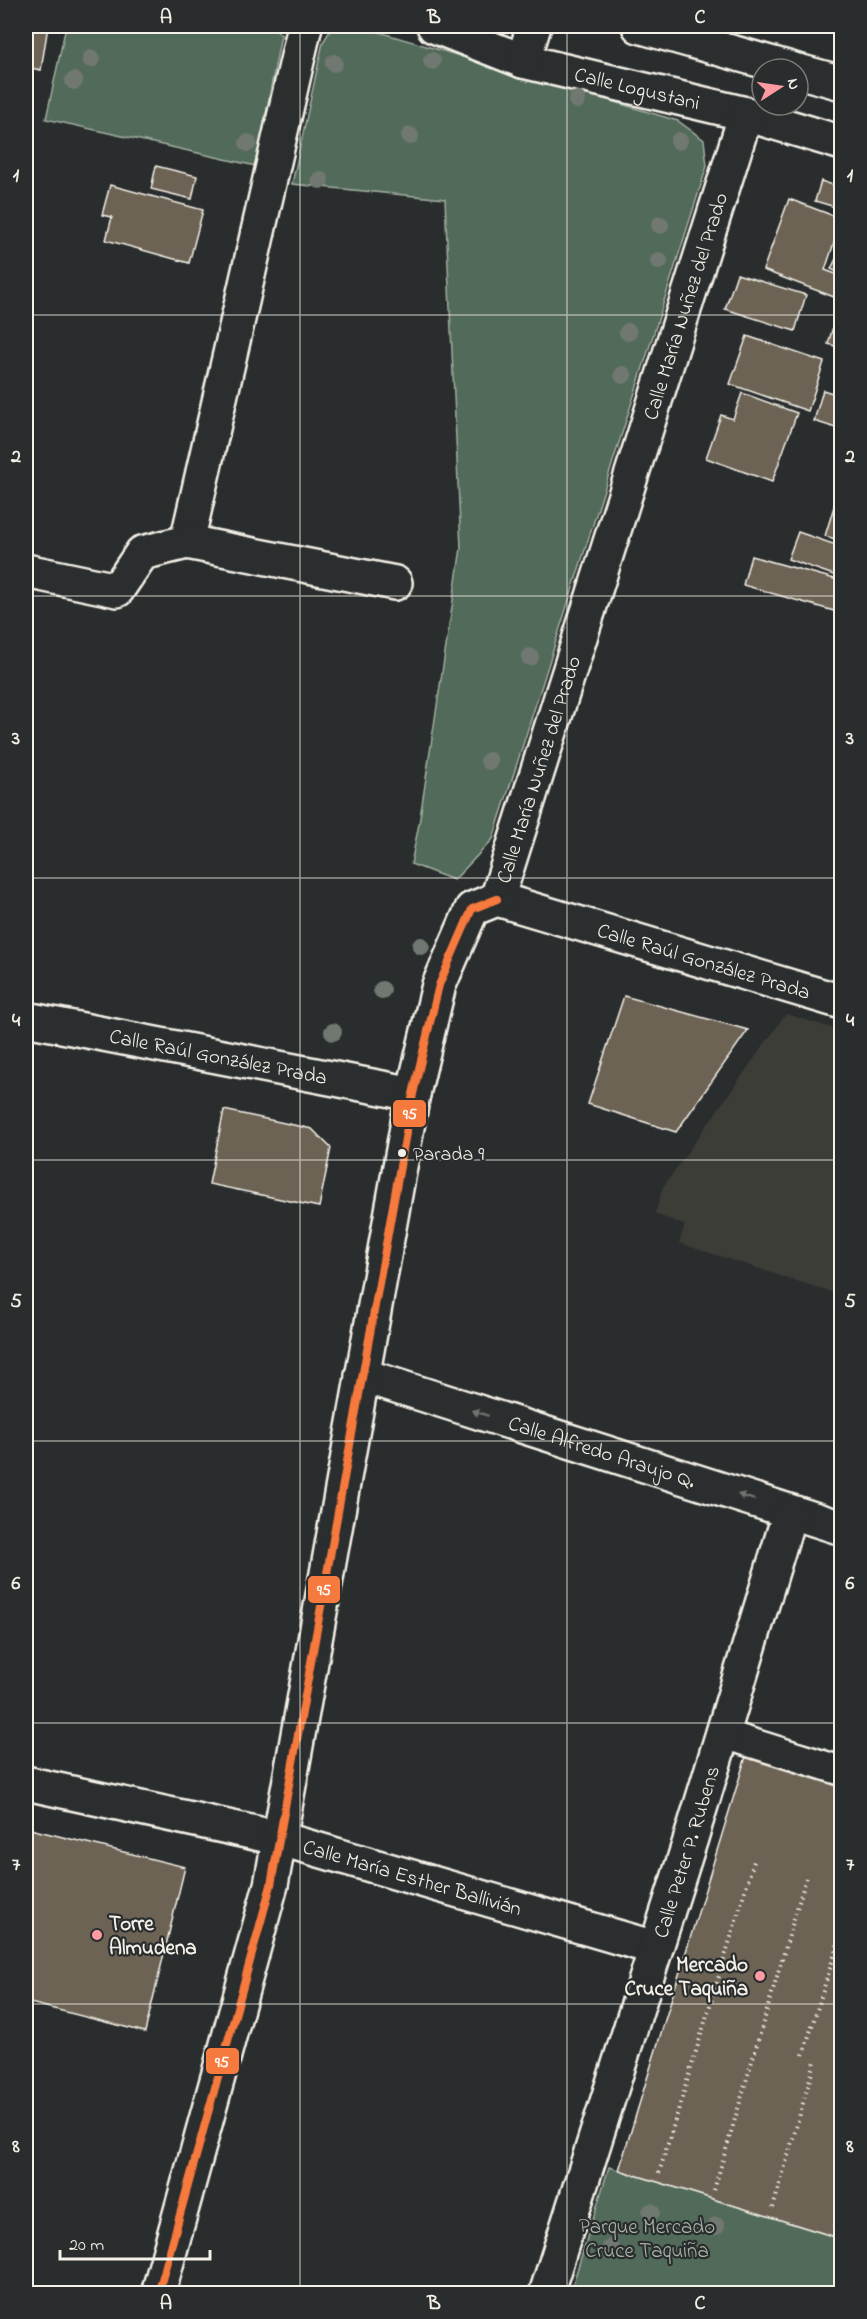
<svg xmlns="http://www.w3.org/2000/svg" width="867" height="2319" font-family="'Indie Flower',sans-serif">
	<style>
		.built { fill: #3e3d39 }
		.green { fill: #516b5a; stroke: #a2aea1; stroke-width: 1.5 }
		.building { fill: #6c6354; stroke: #f4f1e8; stroke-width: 1.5 }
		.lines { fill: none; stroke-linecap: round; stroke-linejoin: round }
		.lane-casing { stroke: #f4f1e8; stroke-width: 33 }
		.street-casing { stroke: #f4f1e8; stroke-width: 38 }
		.path { stroke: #f4f1e8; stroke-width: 4; stroke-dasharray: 1.5 4.5; stroke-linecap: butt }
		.lane { stroke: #2a2d2e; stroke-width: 28 }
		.street { stroke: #2a2d2e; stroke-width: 33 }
		.bus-1-casing { stroke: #2a2d2e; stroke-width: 12 }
		.bus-1 { stroke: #f6793e; stroke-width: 8 }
		.tree { fill: #717871 }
		.oneway { fill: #71726f }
		.grid { fill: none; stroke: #f4f1e8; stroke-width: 1.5; stroke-opacity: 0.55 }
		.bus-dot { fill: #f4f1e8; stroke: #2a2d2e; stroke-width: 2 }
		.poi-dot { fill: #ff9aa2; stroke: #2a2d2e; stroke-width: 2 }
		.labels { text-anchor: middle; stroke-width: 4.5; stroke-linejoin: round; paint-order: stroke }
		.bus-label { font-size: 20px; fill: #f4f1e8; stroke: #2a2d2e; text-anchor: start }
		.street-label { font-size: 21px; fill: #f4f1e8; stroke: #2a2d2e }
		.poi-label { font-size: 21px; font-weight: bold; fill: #f4f1e8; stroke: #2a2d2e; text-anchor: start }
		.park-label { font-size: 21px; fill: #abb5a8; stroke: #2a2d2e }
		.line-badge { stroke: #2a2d2e; stroke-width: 2 }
		.badge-label { font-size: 16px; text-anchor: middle; font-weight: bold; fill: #fff }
		.neatline { fill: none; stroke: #f4f1e8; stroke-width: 2 }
		.grid-label { font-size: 20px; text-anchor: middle; font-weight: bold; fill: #f4f1e8 }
	</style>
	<rect width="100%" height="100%" fill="#2a2d2e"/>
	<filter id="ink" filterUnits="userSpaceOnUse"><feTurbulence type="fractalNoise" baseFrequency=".0167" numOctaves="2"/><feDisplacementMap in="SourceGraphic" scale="12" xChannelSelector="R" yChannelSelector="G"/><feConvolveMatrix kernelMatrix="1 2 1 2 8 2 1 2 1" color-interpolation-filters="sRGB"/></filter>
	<g filter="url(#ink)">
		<path class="built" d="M786,1014l55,17v264l-162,-52 6,-18 -30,-11 8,-27z"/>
		<g class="green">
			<path d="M66,26h207l8,9 -25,131 -210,-47z"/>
			<path d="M333,26h26l319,95 26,19 3,26 -214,673 -39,41 -43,-16 8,-40 42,-276 -16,-349 -153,-15 31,-142z"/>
			<path d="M609,2167l232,72v54h-271z"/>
		</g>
		<g class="building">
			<path d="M26,26h22l-7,44 -15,-3z"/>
			<path d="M156,166l41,10 -5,23 -41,-10z"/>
			<path d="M821,181l21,7v21l-27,-8z"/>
			<path d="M110,185l93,25 -14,53 -83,-23 6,-23 -10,-2z"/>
			<path d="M789,199l53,20 -17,51 16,6 -7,21 -71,-27z"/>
			<path d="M842,247v27l-11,-5z"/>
			<path d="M737,274l69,21 -11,36 -70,-22z"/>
			<path d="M837,313l5,2v33l-14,-4z"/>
			<path d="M747,336l77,26 -16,49 -78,-27z"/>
			<path d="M823,390l19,6v34l-28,-9z"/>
			<path d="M742,393l55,20 -25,69 -66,-24 15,-43 12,4z"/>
			<path d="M836,500l6,2v39l-17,-5z"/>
			<path d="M798,532l44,15v31l-54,-19z"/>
			<path d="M751,556l91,25 -8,30 -91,-26z"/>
			<path d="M624,996l124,34 -72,102 -88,-28z"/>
			<path d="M224,1110l88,19 19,19 -12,59 -110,-23z"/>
			<path d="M747,1753l95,29v457l-223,-69z"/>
			<path d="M26,1828l159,39 -40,165 -119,-30z"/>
		</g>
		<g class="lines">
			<g class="lane-casing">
				<path id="lane" d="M723,1734l119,37"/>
			</g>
			<g class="street-casing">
				<g id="street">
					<path id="s1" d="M434,26l89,35 223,53 96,29"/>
					<path d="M639,26l152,43"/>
					<path d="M523,61l11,-35"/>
					<path d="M798,71l44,12"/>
					<path d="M187,542l118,-516"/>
					<path d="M26,571l91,19 25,-37 45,-11 208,41"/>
					<path id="s2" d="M497,899l249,-785"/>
					<path id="s3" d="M497,899l345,103"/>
					<path id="s4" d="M26,1019l387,75"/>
					<path id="s5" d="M362,1375l480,153"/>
					<path id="s6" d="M26,1783l252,55 377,110"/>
					<path d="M158,2294l113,-409 142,-791 26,-109 33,-76 25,-10"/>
					<path id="s7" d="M546,2294l145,-456 99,-326"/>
				</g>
			</g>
			<g class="path">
				<path d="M803,2055l39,-125"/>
				<path d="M659,2173l95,-312"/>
				<path d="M714,2190l92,-312"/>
				<path d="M773,2208l43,-150"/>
				<path d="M835,2227l7,-22"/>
			</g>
			<use href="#lane" class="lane"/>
			<use href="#street" class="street"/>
			<g class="bus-1-casing">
				<path id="bus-1" d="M158,2294l113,-409 142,-791 26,-109 33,-76 25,-10"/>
			</g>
			<use href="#bus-1" class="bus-1"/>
		</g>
		<g class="tree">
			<circle cx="91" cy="59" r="9"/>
			<circle cx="432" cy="61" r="9"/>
			<circle cx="334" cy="63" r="9"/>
			<circle cx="74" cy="81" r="9"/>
			<circle cx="577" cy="100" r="9"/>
			<circle cx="410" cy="136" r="9"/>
			<circle cx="679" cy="141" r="9"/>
			<circle cx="248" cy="143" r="9"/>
			<circle cx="320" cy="180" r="9"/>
			<circle cx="660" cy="225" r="9"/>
			<circle cx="659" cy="261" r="9"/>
			<circle cx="628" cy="332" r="9"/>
			<circle cx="623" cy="375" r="9"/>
			<circle cx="530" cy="657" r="9"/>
			<circle cx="489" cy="761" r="9"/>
			<circle cx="421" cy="946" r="9"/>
			<circle cx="382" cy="990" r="9"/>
			<circle cx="333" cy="1032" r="9"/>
			<circle cx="651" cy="2212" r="9"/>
			<circle cx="716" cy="2226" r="9"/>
			<circle cx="611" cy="2248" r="9"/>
		</g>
		<defs><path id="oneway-solid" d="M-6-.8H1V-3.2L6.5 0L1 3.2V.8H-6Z" transform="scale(1.5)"/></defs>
		<g class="oneway">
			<use href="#oneway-solid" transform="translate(480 1413) rotate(-162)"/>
			<use href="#oneway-solid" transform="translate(746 1497) rotate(-162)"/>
		</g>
	</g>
	<path class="grid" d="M300,26v2268M567,26v2268M26,315h816M26,596h816M26,878h816M26,1160h816M26,1441h816M26,1723h816M26,2004h816"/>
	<circle class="bus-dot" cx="402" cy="1153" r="5"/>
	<g class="poi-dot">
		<circle cx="97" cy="1935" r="6"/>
		<circle cx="760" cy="1976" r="6"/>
	</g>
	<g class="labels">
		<g class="bus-label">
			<text x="413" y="1160">Parada 9</text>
		</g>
		<g class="street-label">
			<text dy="7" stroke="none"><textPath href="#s1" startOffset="213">Calle Logustani</textPath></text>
			<text dy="7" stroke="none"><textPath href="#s2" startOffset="622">Calle María Nuñez del Prado</textPath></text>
			<text dy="7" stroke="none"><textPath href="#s2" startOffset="136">Calle María Nuñez del Prado</textPath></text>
			<text dy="7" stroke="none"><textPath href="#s3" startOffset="216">Calle Raúl González Prada</textPath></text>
			<text dy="7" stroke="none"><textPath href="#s4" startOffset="196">Calle Raúl González Prada</textPath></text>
			<text dy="7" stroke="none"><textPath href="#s5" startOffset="252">Calle Alfredo Araujo Q.</textPath></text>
			<text dy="7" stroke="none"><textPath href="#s7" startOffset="464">Calle Peter P. Rubens</textPath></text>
			<text dy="7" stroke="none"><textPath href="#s6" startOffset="398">Calle María Esther Ballivián</textPath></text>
		</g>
		<g class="poi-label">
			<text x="109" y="1930">Torre<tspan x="109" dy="24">Almudena</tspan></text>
			<text x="748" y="1971" text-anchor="end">Mercado<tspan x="748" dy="24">Cruce Taquiña</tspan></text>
		</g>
		<g class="park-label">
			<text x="647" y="2233">Parque Mercado<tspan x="647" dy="24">Cruce Taquiña</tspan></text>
		</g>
	</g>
	<g class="line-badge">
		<rect x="392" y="1099" width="35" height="29" rx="6" fill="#f6793e"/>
		<rect x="307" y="1575" width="34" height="29" rx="6" fill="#f6793e"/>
		<rect x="205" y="2047" width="35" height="28" rx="6" fill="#f6793e"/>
	</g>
	<g class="badge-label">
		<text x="410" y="1119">95</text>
		<text x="324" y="1595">95</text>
		<text x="222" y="2067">95</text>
	</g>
	<rect width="867" height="2319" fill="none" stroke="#2a2d2e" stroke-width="66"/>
	<g transform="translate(780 87) rotate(78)"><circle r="28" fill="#2a2d2e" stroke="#7b7b78" stroke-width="1.5"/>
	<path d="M0-4.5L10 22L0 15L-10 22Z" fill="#ff9aa2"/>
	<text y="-9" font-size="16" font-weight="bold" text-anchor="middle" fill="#f4f1e8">N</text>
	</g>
	<path d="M60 2250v9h150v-9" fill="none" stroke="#f4f1e8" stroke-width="3"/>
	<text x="69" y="2250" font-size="18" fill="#f4f1e8" stroke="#2a2d2e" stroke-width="4.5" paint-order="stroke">20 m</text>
	<rect x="33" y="33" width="801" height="2253" class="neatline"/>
	<g class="grid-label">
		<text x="166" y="23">A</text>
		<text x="434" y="23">B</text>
		<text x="700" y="23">C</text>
		<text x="16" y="181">1</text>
		<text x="850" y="181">1</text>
		<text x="16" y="462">2</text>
		<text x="850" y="462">2</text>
		<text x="16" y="744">3</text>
		<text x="850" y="744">3</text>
		<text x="16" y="1026">4</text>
		<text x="850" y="1026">4</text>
		<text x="16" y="1307">5</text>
		<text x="850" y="1307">5</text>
		<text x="16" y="1589">6</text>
		<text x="850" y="1589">6</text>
		<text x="16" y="1870">7</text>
		<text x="850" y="1870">7</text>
		<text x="16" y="2152">8</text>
		<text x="850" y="2152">8</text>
		<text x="166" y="2309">A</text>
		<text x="434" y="2309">B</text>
		<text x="700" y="2309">C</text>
	</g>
</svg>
